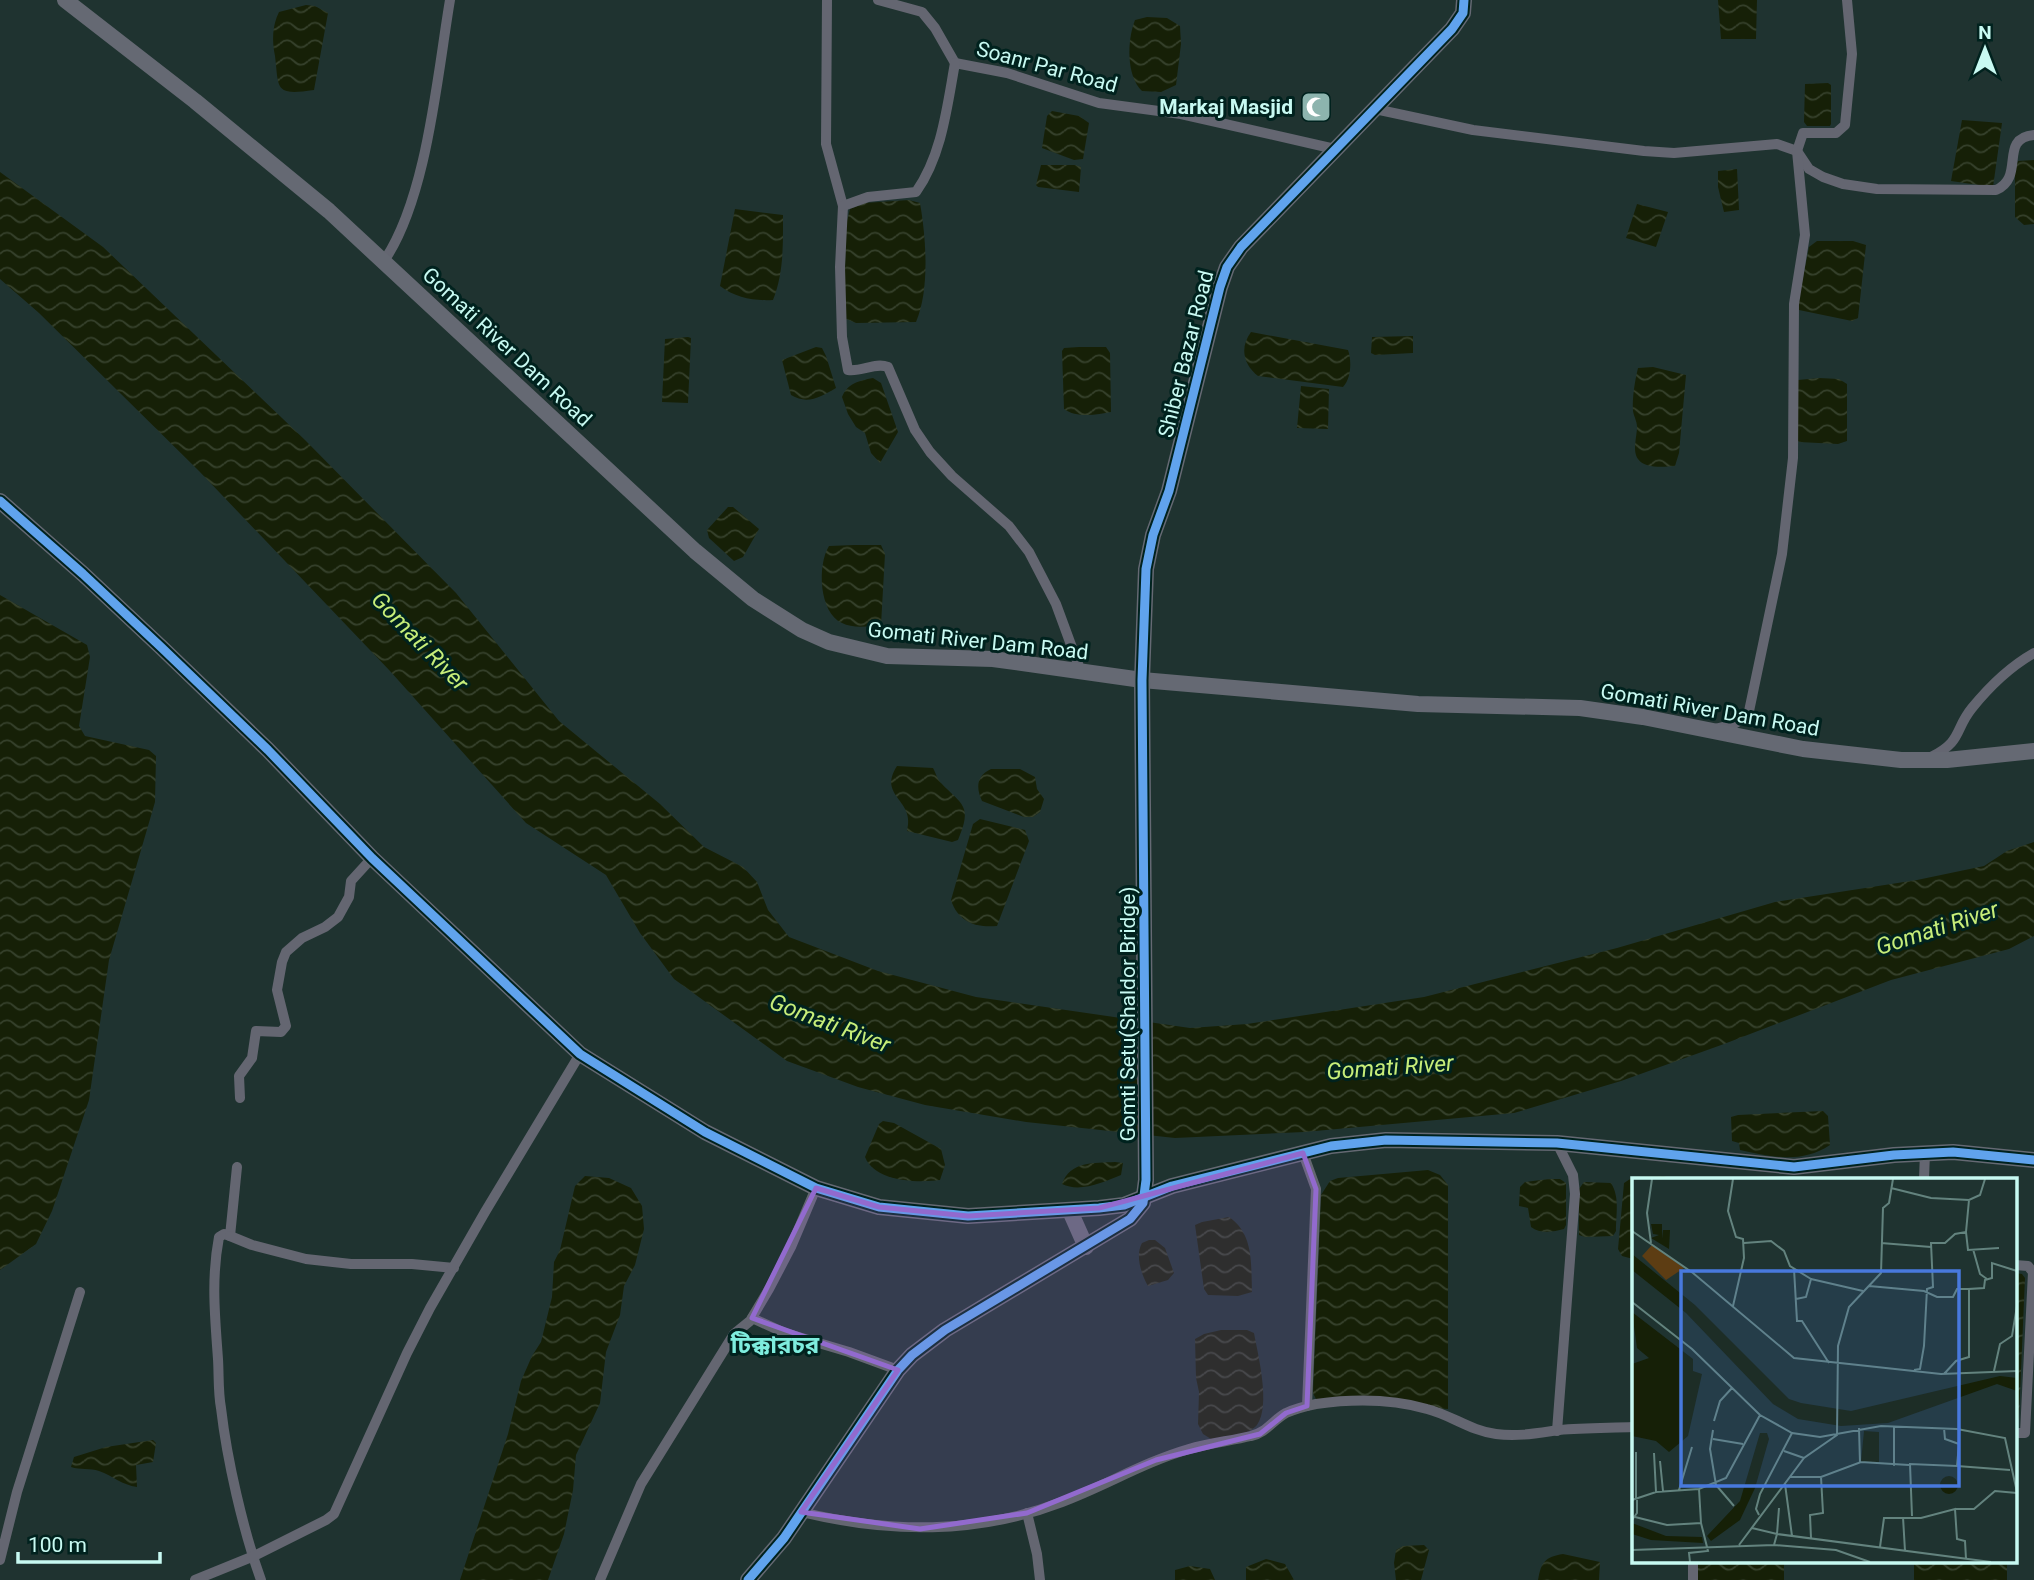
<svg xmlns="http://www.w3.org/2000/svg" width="2034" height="1580" font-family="Roboto,'Noto Sans Bengali',sans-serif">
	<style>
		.water { fill: url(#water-waves) }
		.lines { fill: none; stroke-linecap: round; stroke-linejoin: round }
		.street { stroke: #646671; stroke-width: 10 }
		.secondary { stroke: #656973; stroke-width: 16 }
		.cycleway-casing { stroke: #00221e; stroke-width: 13 }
		.cycleway { stroke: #60a3ed; stroke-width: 9 }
		.marked { fill: #926ace; fill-opacity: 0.2; stroke: #926ace; stroke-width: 5; stroke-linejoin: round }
		.labels { text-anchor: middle; stroke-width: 6; stroke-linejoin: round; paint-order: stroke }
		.street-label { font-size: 21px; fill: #c8faf2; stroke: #00221e }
		.poi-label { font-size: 21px; font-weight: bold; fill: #c8faf2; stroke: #00221e; text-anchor: end }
		.water-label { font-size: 23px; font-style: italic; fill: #c7ee79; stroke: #00221e }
		.quarter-label { font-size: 24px; font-weight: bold; fill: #7eedde; stroke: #00221e }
		.inset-road { fill: none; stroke: #63837e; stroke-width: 2 }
		.view { fill: #4879de; fill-opacity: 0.15; stroke: #4879de; stroke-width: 3.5 }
		.inset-edge { fill: none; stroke: #c8faf2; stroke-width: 3.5 }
	</style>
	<defs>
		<pattern id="water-waves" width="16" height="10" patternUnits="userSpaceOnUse" patternTransform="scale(1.75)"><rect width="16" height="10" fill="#162007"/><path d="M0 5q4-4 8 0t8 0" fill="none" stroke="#36412c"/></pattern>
	</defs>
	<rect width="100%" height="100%" fill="#1f3330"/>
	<g class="water">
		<path d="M1718,0h39l-1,39h-35z"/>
		<path d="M306,5l9,1 13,7 -14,77c-40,6 -35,-1 -39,-34 -3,-15 -3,-30 4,-44z"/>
		<path d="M1147,17l20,1 13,8 1,18 -5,41 -15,7 -19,-1c-16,-15 -15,-51 -7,-71z"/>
		<path d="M1828,83l3,2v39l-1,2h-23l-3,-4 1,-38z"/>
		<path d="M1052,111l27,5 10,7 -6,36 -9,1 -32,-12 5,-32z"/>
		<path d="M1962,120l40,3 -9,64 -42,-6z"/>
		<path d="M2034,160v64l-10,1 -9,-8v-49l3,-7z"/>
		<path d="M1041,165h34l6,2 -2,25 -41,-5 -2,-2z"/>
		<path d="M1737,169l2,41 -15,2 -6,-25v-16z"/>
		<path d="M0,172l103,75 202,193 151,153 103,128 101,83 44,43 39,20 14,15 11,28 21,27 89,34 98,26 214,31 57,-4 177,-27 193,-49 158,-46 142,-22 67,-14 23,-15 27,-9v94l-25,13 -118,31 -167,64 -103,37 -107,32 -210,19 -129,6 -149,-16 -101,-17 -67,-18 -71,-26 -113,-82 -34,-46 -34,-58 -80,-52 -136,-152 -191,-200 -160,-158 -39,-34z"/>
		<path d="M909,200l11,3c6,35 10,86 -4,119l-60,1 -12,-5 2,-93 4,-16 15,-6z"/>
		<path d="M1637,204l31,8 -12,35 -30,-9z"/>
		<path d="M735,209l48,6c0,28 1,58 -10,85 -19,1 -37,-2 -53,-14z"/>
		<path d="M1817,241h36l13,4 -8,73 -6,3 -53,-11 -1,-7 11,-56z"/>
		<path d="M1251,332l97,18c4,11 3,29 -5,37l-85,-11c-14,-11 -19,-28 -7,-44z"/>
		<path d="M1413,336v17l-38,2 -4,-2 1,-16z"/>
		<path d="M688,337l3,1 -3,65 -26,-1 3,-63z"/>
		<path d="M816,347l6,1 4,8 10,32c-15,9 -29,17 -45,7l-9,-35z"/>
		<path d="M1079,347h27l4,6 1,59c-14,3 -35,6 -47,-3l-2,-58 2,-3z"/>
		<path d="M1653,367l33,8 -7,78 -4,13c-11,1 -30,3 -37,-7 -6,-8 -1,-23 -1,-32 0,-6 -3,-10 -4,-16 -1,-13 2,-31 5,-43z"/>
		<path d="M873,378l8,5 17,49 -18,31 -9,-10 -6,-20 -9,-6 -8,-13 -6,-17c6,-14 16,-16 31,-19z"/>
		<path d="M1819,378l20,1 8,5v57l-9,3 -39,-2 -2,-3 1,-59z"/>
		<path d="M1301,386l28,3 -1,40 -31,-1z"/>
		<path d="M728,507h5l26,22 -16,28 -9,4 -25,-23 -2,-8z"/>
		<path d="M854,545h27l4,9 -4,71c-11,1 -28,4 -39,-2 -23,-10 -25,-58 -13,-77z"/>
		<path d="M0,595l87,50 3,12 -11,69 6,10 64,14 7,6 -1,46 -46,158 -20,140 -37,111 -16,33 -36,26z"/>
		<path d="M897,766l36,2c3,5 4,11 8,15 21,22 32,22 17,57l-6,2 -45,-11c9,-32 -30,-34 -10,-65z"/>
		<path d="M991,769h29l15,8 2,12 7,10 -4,13 -7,5h-9l-42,-16c-6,-13 -6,-25 9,-32z"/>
		<path d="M980,819l45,11 4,11 -32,85c-21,2 -39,-4 -46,-26l22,-76z"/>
		<path d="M1823,1111l5,5 2,29c-29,19 -59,12 -90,5l-1,-7 -7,-2 -1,-24 7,-2z"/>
		<path d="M883,1121l11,2 47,26 4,16 -5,15c-23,3 -65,2 -75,-23l14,-33z"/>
		<path d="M1115,1162l8,1 -2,12c-17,7 -41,18 -59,9 8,-23 32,-21 53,-22z"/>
		<path d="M1428,1170l12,5 8,10v224l-131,-8 -4,-8 8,-198 9,-14 8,-3z"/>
		<path d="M585,1176l24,2 22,10 11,18 2,23 -9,36 -11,21 -4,29 -14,37 -6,51 -24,52 -3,35 -9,44 -16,46h-88l48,-146 13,-53 11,-25 9,-14 11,-45 2,-35 6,-12 15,-64z"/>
		<path d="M1664,1176l7,3h-38v80l-11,-3 -4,-7 6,-66 9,-6z"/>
		<path d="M1549,1179h11l6,4v42l-2,4c-11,3 -24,5 -33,-2l-3,-19 -9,-2 1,-19 5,-5z"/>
		<path d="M1584,1182l27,1c9,14 5,32 5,48l-3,5 -28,1 -6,-2v-46z"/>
		<path d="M1229,1217c25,17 22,47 23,75l-14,4 -30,-1 -4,-6 -9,-64 7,-3z"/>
		<path d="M1149,1240h6l10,8 9,25 -6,7 -20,6c-7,-12 -13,-31 -6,-43z"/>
		<path d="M2015,1273l7,1 3,4 -6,139 -4,12z"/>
		<path d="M1221,1330h26l7,3c4,22 17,73 3,92 -8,10 -34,14 -46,14l-8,-5 -5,-10 1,-32 -3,-14 -1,-39 9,-5z"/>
		<path d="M153,1440l3,3 -3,19 -17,3 1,22c-15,-2 -24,-11 -38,-16 -9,-3 -19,-1 -28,-4l3,-10 32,-10z"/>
		<path d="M1424,1545l5,5 -8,30h-25l-2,-17 2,-13 7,-4z"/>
		<path d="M1563,1554l37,8 -1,18h-61c3,-18 7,-23 25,-26z"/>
		<path d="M1266,1559l19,5 9,16h-48v-13z"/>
		<rect x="1698" y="1561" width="86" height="19"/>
		<rect x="1914" y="1561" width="93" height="19"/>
		<path d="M1190,1566l20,3 5,11h-40v-10z"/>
	</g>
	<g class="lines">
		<g class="street">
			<path d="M827,0l-1,144 17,62 -3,61 2,70 6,33c14,2 27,-8 40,-3l27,63 15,22 22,24 57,50 20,26 27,52 25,68"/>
			<path d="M878,0l44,12 13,16 20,35"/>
			<path d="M955,63l52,10 92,30 82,11 154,35"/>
			<path d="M1375,109l98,21 171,21 30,2 103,-9 20,7 12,18 14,8 20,7 34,5 119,1c30,-13 2,-52 38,-55"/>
			<path d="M843,206l25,-9 48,-5c26,-37 31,-85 39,-129"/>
			<path d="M384,261c43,-63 53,-184 66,-261"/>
			<path d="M1715,729l19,-5 14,-8 34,-162 11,-96 1,-154 11,-69 -8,-84 6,-18h33l9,-8 7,-71 -5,-54"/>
			<path d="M1931,757c32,-16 23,-27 41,-49 17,-21 39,-42 62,-55"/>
			<path d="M240,1098l-1,-22 13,-18 4,-27 25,1 5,-6 -9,-36 5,-28 4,-10 16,-14 23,-11 13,-10 11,-20 2,-16 21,-23"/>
			<path d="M1557,1143l16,32 2,19 -18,237"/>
			<path d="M1303,1153l13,36 -9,217"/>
			<path d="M237,1167l-7,69 -6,-2 -5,3c-8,42 -4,80 -1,122 1,16 0,33 3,49 6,52 22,122 40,172"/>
			<path d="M1924,1179l1,-26"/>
			<path d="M230,1236l22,9 54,14 45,5h61l42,4"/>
			<path d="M2015,1265l13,1 5,6 -8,161h-10"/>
			<path d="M752,1318l33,15 64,19 49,18"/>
			<path d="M801,1512c88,21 175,23 261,-10 43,-16 82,-40 127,-53 20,-6 41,-8 62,-13 15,-3 22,-16 35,-23 9,-4 20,-7 30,-9 36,-5 76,-5 111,5 24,6 44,22 69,25 22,3 42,-1 63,-4 25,-2 50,-2 74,-3"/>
			<path d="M1027,1513l10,41 3,26"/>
			<path d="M0,1560l17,-68 63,-200"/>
			<path d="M1693,1561v19"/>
			<path d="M195,1580l59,-24 72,-36 8,-6 73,-161 23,-45 55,-96 95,-158"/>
			<path d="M600,1580l41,-96 93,-150 16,-13 19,-32 22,-42 25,-59"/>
		</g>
		<g class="secondary">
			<path d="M65,0l130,101 134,110 366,340 58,48 49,31 27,12 58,14 106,3 149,21 276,24 162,4 63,9 160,32 98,11h46l87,-9"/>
			<path d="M0,501l83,73 79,74 106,102 104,108 208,196 125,78 111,56 63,19 89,9 131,-8 25,-3 48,-19 159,-40 55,-6 171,3 237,24 100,-12 59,-3 81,8"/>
			<path d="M1070,1211l16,36"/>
			<path d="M748,1580l36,-42 114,-168 14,-15 33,-25 185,-111 13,-16 3,-23 -4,-500 4,-111 7,-34 16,-44 51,-204 7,-20 14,-20 211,-218 11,-16 1,-13"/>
		</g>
		<g class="cycleway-casing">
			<g id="cycleway">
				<path d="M0,501l83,73 79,74 106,102 104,108 208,196 125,78 111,56 63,19 89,9 131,-8 25,-3 48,-19 159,-40 55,-6 171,3 237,24 100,-12 59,-3 81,8"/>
				<path d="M748,1580l36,-42 114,-168 14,-15 33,-25 185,-111 13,-16 3,-23 -4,-500 4,-111 7,-34 16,-44 51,-204 7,-20 14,-20 211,-218 11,-16 1,-13"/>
			</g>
		</g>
		<use href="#cycleway" class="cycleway"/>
	</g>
	<path class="marked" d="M1303,1153l13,36 -9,217 -21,7 -26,21 -104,26 -129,53 -107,16 -119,-17 97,-142 -146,-52 64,-130 63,19 89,9 131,-8z"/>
	<defs>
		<g id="mosque-square" transform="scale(1.575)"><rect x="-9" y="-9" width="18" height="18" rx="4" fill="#8db4ae" stroke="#00221e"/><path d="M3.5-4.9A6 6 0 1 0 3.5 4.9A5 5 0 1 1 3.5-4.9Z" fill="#fff"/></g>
	</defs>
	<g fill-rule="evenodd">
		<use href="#mosque-square" x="1316" y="107"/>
	</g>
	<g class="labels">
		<g class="street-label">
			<text transform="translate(1047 67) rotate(15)" y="7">Soanr Par Road</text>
			<text transform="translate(507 347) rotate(43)" y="7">Gomati River Dam Road</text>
			<text transform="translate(1186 354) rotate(-76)" y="7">Shiber Bazar Road</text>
			<text transform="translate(978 641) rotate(6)" y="7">Gomati River Dam Road</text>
			<text transform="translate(1710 710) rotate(10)" y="7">Gomati River Dam Road</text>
			<text transform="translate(1128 1014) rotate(-90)" y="7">Gomti Setu(Shaldor Bridge)</text>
		</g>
		<g class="poi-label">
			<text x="1293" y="114">Markaj Masjid</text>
		</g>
		<g class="water-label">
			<text transform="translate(420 641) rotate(46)" y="8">Gomati River</text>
			<text transform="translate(1937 928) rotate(-18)" y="8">Gomati River</text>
			<text transform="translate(830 1023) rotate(21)" y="8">Gomati River</text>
			<text transform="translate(1390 1067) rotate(-4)" y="8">Gomati River</text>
		</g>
		<g class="quarter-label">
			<text x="775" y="1353">টিক্কারচর</text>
		</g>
	</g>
	<g transform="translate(1632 1178)">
		<rect width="385" height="385" fill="#1f3330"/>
		<path d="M20,67l32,23 -18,12 -24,-24z" fill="#5d3d13"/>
		<path d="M19,46h11v15l1,-9h7l-1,19 -18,-11 8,-3 -6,-1zM0,76l63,51 94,94 12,4 50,8 149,-35 17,2v13l-20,-7 -109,39 -47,3 -43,-7 -25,-15 -87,-91 -54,-43zM0,134l61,47v12l9,3 -14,62 -19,16 -13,-11 -24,-5v-72l17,-6 -12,-10zM232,253l15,1v31l-18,-1zM128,255h7l2,6 -14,49 -15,32 -29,21 -4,-5 33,-35zM308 307a9 9 0 1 1 18 0a9 9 0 1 1-18 0ZM0,345l34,13 36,1 1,6 -52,-3 -19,-6z" fill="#162007"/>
		<path class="inset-road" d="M101,1l-5,32 8,26 7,2 1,19 -11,48M259,10l40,10 38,2 11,-5 5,-16M0,53l61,42 101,85 147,16 76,-3M334,54l2,18 31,-2M19,65l-4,-30 5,-34M112,65l27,-2 13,10 6,15 21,13M249,65l50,4M341,71l7,25 7,5M162,91l3,52h5l27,42M179,101l52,12M237,108l55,5 13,6h16l4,-8h12M164,121l10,-2 5,-18M0,124l60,47 68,66 32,18 28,4 61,-11 76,3 48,9 12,54M282,192l6,-1 4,-23 3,-57 6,-2 -2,-44h14l10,-9 11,-2 3,-32M362,193l6,-27 12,-8 5,-30M312,196l12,-13 13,-4v-68l15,-1 1,-8 7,-2v-15l25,8M82,243l6,-20 12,-13M262,249v39M227,250l1,35M81,252l-3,19 6,36 18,21M81,261l30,5M152,273l20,7M4,274v46M22,275l2,39M28,283l3,30M325,288l53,4M158,299h31l40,-15 48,3M153,306l7,52M47,312l13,-43M0,322l24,-8 43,-3 27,-11 34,-63M323,331h19l21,-18 22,2M127,337l-3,-6 4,-15 32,-61M280,338l-2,-52 47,2 2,-22 -14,-5 -1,-11M3,339l32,8 34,-2 -2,-34M271,339l2,34M0,342l5,-7v-15M120,350l25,6 2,-26M179,360l-1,-23 13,-2 -2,-36M107,367l65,-87 33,-23 1,-89 11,-39 32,-34 2,-65 6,-5 4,-24M142,367l62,5 34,12M248,369l4,-29h37l34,-9 2,30 8,2 1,18M0,372l142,-5 3,-11 214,28M58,384l-1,-9 19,-2 -7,-28"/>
		<path class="view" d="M49,93h278v215h-278z"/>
		<rect width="385" height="385" class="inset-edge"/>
	</g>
	<g transform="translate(1985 49)" stroke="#00221e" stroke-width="5" paint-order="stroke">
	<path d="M0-5L12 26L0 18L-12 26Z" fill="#c8faf2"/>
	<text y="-10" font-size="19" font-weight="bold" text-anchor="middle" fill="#c8faf2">N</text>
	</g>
	<path d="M18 1552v10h142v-10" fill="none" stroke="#c8faf2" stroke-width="3.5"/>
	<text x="28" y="1552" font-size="21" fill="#c8faf2" stroke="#00221e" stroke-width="5" paint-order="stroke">100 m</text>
</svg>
